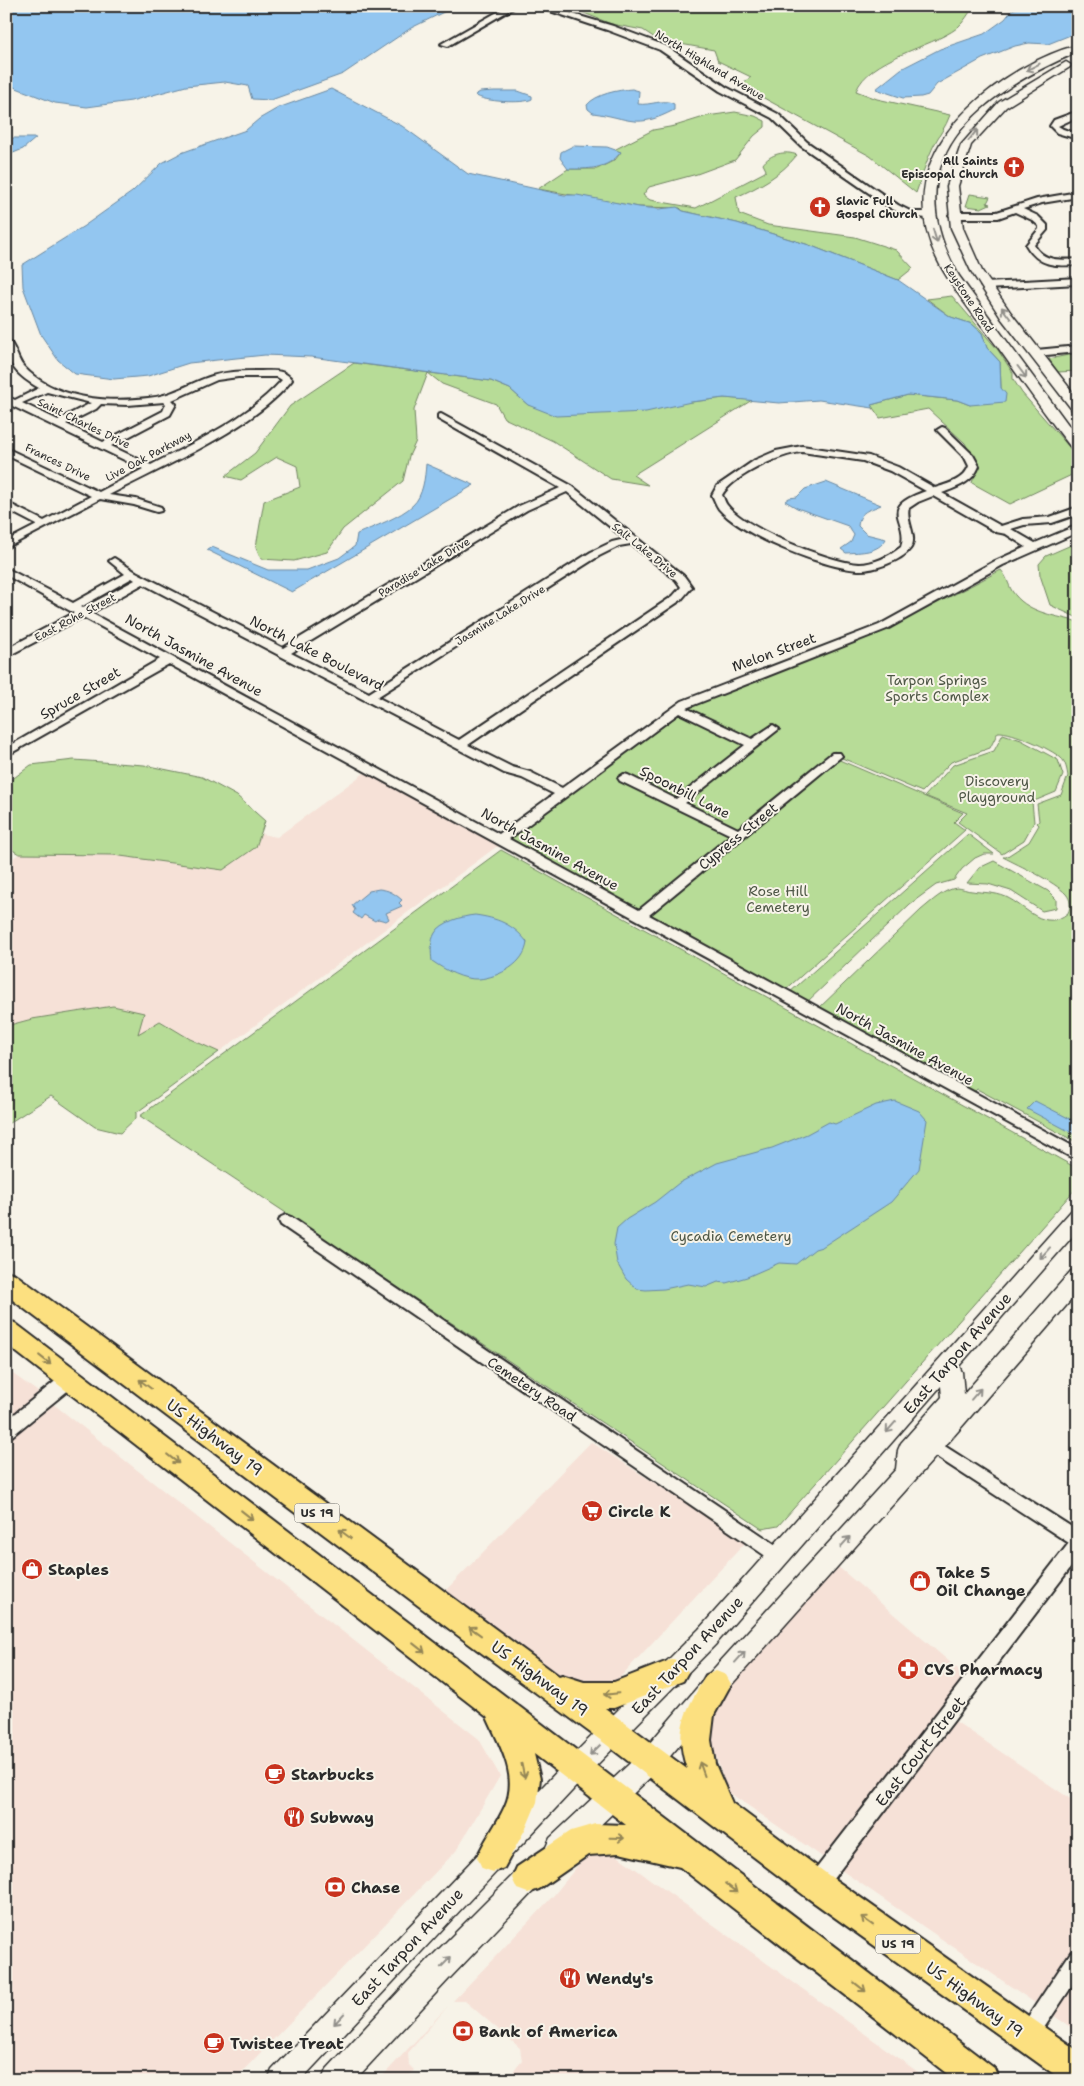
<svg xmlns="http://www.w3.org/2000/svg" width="1084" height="2086" font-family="'Shantell Sans',sans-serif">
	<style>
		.built { fill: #f6e1d7; fill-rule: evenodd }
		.green { fill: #b7dc97; stroke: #718461 }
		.water { fill: #93c6f0; stroke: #6988a1 }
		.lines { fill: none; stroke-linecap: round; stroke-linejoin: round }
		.minor-casing { stroke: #2b2b2b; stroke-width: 4 }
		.secondary-casing { stroke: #2b2b2b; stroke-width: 3 }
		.trunk-casing { stroke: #2b2b2b; stroke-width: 4 }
		.minor { fill: #f7f3e8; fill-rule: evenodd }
		.secondary { fill: #f7f3e8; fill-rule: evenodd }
		.trunk { fill: #fce080; fill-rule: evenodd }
		.oneway { stroke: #918f8a }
		.oneway2 { stroke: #948656 }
		.labels { text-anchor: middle; stroke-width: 4; stroke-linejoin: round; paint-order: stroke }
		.far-street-label { font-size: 11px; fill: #2b2b2b; stroke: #f7f3e8 }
		.far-poi-label { font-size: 11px; font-weight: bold; fill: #2b2b2b; stroke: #f7f3e8; text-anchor: end }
		.shield { fill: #f7f3e8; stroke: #686764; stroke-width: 1 }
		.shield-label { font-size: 12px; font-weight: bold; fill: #2b2b2b }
		.street-label { font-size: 14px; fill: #2b2b2b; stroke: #f7f3e8 }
		.park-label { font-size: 14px; fill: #4e5746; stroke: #f7f3e8 }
		.near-street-label { font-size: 16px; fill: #2b2b2b; stroke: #f7f3e8 }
		.near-poi-label { font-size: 16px; font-weight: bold; fill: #2b2b2b; stroke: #f7f3e8; text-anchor: start }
	</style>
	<rect width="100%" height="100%" fill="#f7f3e8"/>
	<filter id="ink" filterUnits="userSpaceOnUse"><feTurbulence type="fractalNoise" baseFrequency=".02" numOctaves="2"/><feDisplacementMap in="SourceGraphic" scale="10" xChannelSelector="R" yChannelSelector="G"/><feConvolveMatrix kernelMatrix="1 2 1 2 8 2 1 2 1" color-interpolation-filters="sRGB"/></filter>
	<g filter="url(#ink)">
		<g class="built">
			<path d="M367,771l490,269 3,4 -356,-197h-8l-277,205 -29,-13 -30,-18 -22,14 -25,-29 -81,13 -26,7v-163l13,-9 94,1 110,15 33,-23 5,-13 16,3zM399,903l2,3 -15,7 -11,8 -11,-6 -2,3 -7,-8z"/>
			<path d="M6,1369l35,25 -35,28z"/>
			<path d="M52,1403l427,336 21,37 -44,75 -222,229h-228v-640z"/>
			<path d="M591,1442l155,100 -135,145h-22l-39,-15 -105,-81z"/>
			<path d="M836,1565l129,110 -141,183 -97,-67 -20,-64 15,-34 50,-58 38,-37z"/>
			<path d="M955,1721l123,83v135l-43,64 -194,-133z"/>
			<path d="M605,1847l28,20 296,213h-423l16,-19 -2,-13 -55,-47h-12l101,-106 38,-47z"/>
			<path d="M1078,1979v53l-24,-16z"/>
			<path d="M448,2006l-40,47 1,12 5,5 -8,10h-27z"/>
		</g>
		<g class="green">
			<path d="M567,6h407c-5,7 -10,16 -17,22 -27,20 -88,30 -101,63l21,8 73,16c-4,12 -12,21 -17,32 -7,14 -11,30 -17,46l-46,-37 -130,-71 11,-8 -33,-16 -4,-11 -56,-10 -15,-10 -32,-6z"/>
			<path d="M735,112l20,4 10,5v6l-11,9 -19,24 -38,14 -48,13 -6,8 7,5 46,8 69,-36 1,-2 -3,-6c7,-10 22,-14 34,-9 -16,20 -38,32 -61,42l3,17 29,11 87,12 41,13 17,18 -15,12 -89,-35 -72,-22 -54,-12 -3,-3 -41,-1 -101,-18 30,-20h29l18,-9 6,-8 -7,-2 39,-20 22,-4 32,-10z"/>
			<path d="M970,194l20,3 -3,6 3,1 -9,4 -15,-2z"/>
			<path d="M952,296l46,54 15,23v6l9,14 48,55 8,19v5l-68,32 -38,-21 5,-16 -12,-24 -37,-34 -48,9 -9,-13 37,-10 49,5 13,5 31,-17 -1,-26 -13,-14 -5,-15 -10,-9 -21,-7 -24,-18z"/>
			<path d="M1078,353v18l-20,1 -9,-13z"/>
			<path d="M354,363l137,18 19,8 18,16 163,-3 33,-4 28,2 -119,75 15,10 -37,-6 -58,-38 -49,-23 -8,-14 -54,-20 -14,-11 -14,37 2,31 -7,15 -6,25 -60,48 -16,23 -33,9 -33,-2 -5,-12 8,-46 36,-14 -3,-21 -20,-9 -36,23 -16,-4 30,-23 35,-47z"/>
			<path d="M1078,542v76l-28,-13 -10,-30 -1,-11 7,-8z"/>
			<path d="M1001,570c6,7 7,14 11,21 14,21 40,24 63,30l3,3v519l-101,-54 -4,4 -155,-84 103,-99c10,-8 23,-21 36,-22 5,0 10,3 15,3 12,2 22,1 34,6 20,9 38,36 62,16 3,-7 3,-13 -2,-19 -12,-13 -46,-28 -63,-37h3l23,-15 10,-17 -2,-2 2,-2 -2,-17 24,-9 7,-19c-1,-5 -2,-14 -7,-18 -10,-9 -49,-27 -63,-26l-8,16 -39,14 -29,30 -80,-34 2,-2 -10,-5 -196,159 -129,-71 182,-133 22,-11 169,-63z"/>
			<path d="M1003,734l18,6 37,20 5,15 -7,17 -24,10 2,20 -10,18 -22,14 -44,-32 9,-9 -42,-17 28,-31 41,-14z"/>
			<path d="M837,759l126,54 -9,9 11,8 -182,162 -140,-79z"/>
			<path d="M74,760l70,5 58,12 35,19 28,25 -9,26 -33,23 -110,-15 -94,-1 -13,-8v-62l25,-19z"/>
			<path d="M968,834l26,20h-10l-9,4 -13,11 -8,11 -18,5 -26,19 -103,98 -18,-9z"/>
			<path d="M501,850l577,319v17l-300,340 -16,3 -622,-413z"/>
			<path d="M994,861l54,30 8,8v9l-14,3 -31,-20 -23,-7 -21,-1 12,-15z"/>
			<path d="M113,1006l31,7 -6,21 22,-13 30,18 29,13 -83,61v5l-16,15 -25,-6 -44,-31 -45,29v-99l26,-7z"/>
		</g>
		<g class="water">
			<path d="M6,6h450l-45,22 -68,46 -72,26 -19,-1 -4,-13 -23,-4 -39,4 -55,15 -44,6 -32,-4 -49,-19z"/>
			<path d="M1025,6h53v26l-30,12 -19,-1 -14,3 -33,13 -45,25 -9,11 -7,2 -18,1 -27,-9 25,-20 39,-20 44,-15 21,-15 7,-9z"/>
			<path d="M331,89l71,37 66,48 96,21h13l62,12 20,2 18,-2 6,4 54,12 72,22 89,35 53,37 21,7 10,9 5,15 13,14 1,26 5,6 -1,8 -35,3 -13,-5 -49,-5 -37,10 2,3 -54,-8 -40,3 -55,-5 -33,4 -45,10 -90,4 -28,-11 -18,-16 -19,-8 -180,-24 -46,-2 -76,8 -41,13 -34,3 -39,-5 -17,-14 -17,-25 -18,-48 -1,-22 62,-39 48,-34 30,-29 19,-10 65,-23 13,-11 19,-11z"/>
			<path d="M632,89l7,2 -1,13c12,2 26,-6 36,0v6c-38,20 -44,8 -81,3l-5,-4 -1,-4c9,-11 31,-15 45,-16z"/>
			<path d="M494,91h24l14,5v3c-8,5 -49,3 -57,-4l5,-3z"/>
			<path d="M12,138h24l-13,11 -17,7v-16z"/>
			<path d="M573,146l34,1 14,5c-14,18 -33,17 -53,17l-8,-11 1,-6z"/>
			<path d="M426,464l48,21 -182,107 -85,-42 5,-3 56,23h39l32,-12 16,-12 2,-12c16,-7 44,-17 56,-29 10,-9 12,-28 13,-41z"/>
			<path d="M826,482l55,23c-13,6 -21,5 -23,21l8,8 20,5c-8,14 -25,13 -40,14l-5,-4 10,-7 3,-7 -6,-9 -51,-18 -12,-7 4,-3 8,-1 8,-8z"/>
			<path d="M379,889c10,1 15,4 23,11l-3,3 3,3 -16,7 3,6 -3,2 -8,-2 -3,2 -11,-6 -3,4 -8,-6 2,-3 -3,-5 17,-14z"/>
			<path d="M475,915c22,3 38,9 52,27 -2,22 -28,35 -48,37 -16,1 -34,-9 -47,-18 -1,-8 -2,-20 3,-28 6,-11 28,-17 40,-18z"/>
			<path d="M895,1101l24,10 8,9 -8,49 -28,33 -69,45 -7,2 -19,15 -17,-1 -32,14 -21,6 -8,-1 -12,5 -18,-3 -24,5 -18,1 -9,-1 -11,-10 -9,-16 -3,-19 3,-16 10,-9 28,-17 24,-19 38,-20 55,-15 35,-14 22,-12 6,2 41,-19z"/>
			<path d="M1035,1101l43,22v13l-51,-27z"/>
		</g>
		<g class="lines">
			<g class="minor-casing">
				<g id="minor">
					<path d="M508,6h9l-69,40 -7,-2z"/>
					<path d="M535,6h11l67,20 53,20 60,41 52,27 29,28 91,63 14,7h18l4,3 -4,3 -19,-1 -19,-8 -91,-63 -29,-28 -52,-27 -60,-41 -53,-20z"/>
					<path d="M1073,113h5v6l-3,-1 -17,8 5,3 15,5v5l-21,-6 -7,-7 4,-6z"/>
					<path d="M1078,192v5l-36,6 -19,6 15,7 9,9v5l-13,15c10,17 26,15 44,14v6c-23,1 -39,2 -52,-20l13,-16v-3l-7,-6 -17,-8 -17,6h-45l-4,-3 4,-3h44l40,-13z"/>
					<path d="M1078,278v6l-93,5 -4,-3 4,-3z"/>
					<path d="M6,339c9,4 11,21 18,28 30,32 83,36 124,31 24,-2 42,-15 64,-22 16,-5 32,-5 49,-5 12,0 23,-2 31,9 -37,48 -129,86 -183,115l27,4 25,8 1,2 -1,2 -4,1 -23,-7 -34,-6 -94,49v-7l31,-16 -31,-16v-7l38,19 47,-25 -85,-41v-7l93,44 44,-23 -137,-66v-7l9,4 24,-12c-21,-12 -33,-23 -33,-49zM238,377h39l5,3c-35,39 -85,61 -131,85l-40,-19 59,-31 6,-11 -4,-4 45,-20zM47,392l44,11 -33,17 -36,-17zM164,402l2,2 -3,7 -60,31 -37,-18 30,-15 5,-5 27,1z"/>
					<path d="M1078,346v6l-42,4 -5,-3 5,-3z"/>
					<path d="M441,414l131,72 112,90 8,11 -11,13 -213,145 44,22 18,5 32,16 120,-87 197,-76 116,-64 31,-14 -20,-13 -10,-2 -63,-36 -15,6 -9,6c-4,13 10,29 1,41 -8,12 -38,22 -52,21 -36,-3 -116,-34 -139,-61 -3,-4 -5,-10 -7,-14l5,-9 38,-26 21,-9 26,-5 67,10 29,11 37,21c13,-4 29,-8 34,-22l-4,-8 -28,-28 5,-3 3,1 28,27 6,11c-6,16 -21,21 -37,27l59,33 22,-7 27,-2 28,-10v7l-26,9 -28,2 -13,4 24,14 43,-18v7l-75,33 -116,64 -201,79 66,31 21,-14 6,4 -94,74 53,26 94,-76h8l2,3 -193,159 429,234v12l-909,-497 -163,92v-8l154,-89 -77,-42 -77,40v-8l68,-36 -68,-38v-7l67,35 52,-29 -16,-13 5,-3 22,14 147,76 236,-142 41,-18 -122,-69v-4zM802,452l61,9 27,10 36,20c-51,18 -16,27 -25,56 -11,9 -27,17 -42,17 -30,-2 -113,-35 -132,-59 -2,-2 -3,-7 -5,-10 11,-19 58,-41 80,-43zM567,492l58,47 -13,3 -21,10 -222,141 -78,-40 236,-143zM631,544l45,36 5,7 -8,9 -214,144 -82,-43 222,-141 20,-10zM132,578l3,2 -52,28 -2,-1zM143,584l361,189 18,5 32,16 -55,40 -408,-221zM679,713l66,32 -69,54 -48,-24 -4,-1 -6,4 2,3 111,54 -92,75 -130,-71z"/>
					<path d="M286,1215l5,2 494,334 3,5 -3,5 -6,2 -6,-2 -492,-336 -2,-4 2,-4z"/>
					<path d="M70,1373l6,1 2,5 -2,5 -64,52 -6,2v-17l58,-47z"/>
					<path d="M932,1438l146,93v27l-255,334 -7,2 -7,-2 -3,-7 3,-7 260,-335 -143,-93 -2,-5 2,-5z"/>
					<path d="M1078,1949v28l-44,66 -7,3 -7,-3 -3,-7 3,-7 51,-77z"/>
				</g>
			</g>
			<g class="secondary-casing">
				<g id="secondary">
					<path d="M1078,45v7c-100,42 -186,108 -119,224l119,162v13l-5,-1c-27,-34 -51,-69 -76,-104 -20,-27 -41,-52 -57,-81 -31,-59 -17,-114 30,-158 28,-27 69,-52 108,-62z"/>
					<path d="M1066,62l5,3 -1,2 -64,40 -35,38 -13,41 5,42 19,43 29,42 67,86v13l-5,-1 -72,-93 -30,-47 -20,-43 -4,-42 14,-41 38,-43z"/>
					<path d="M1078,1208v22l-119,136 3,6 2,22 107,-123 7,-2v23l-138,160 -215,240 -65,76 -92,88 -9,3 -9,-3 -4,-9 4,-9 92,-86 65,-76 189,-207 2,-19 3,-7 41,-46 -1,-11 -226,259 -129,131 -285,304h-33l4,-10 296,-310 131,-131 372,-418z"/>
					<path d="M534,1859l9,4 4,9 -4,9 -94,98 -94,101h-33l4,-10 103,-111 96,-96z"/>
				</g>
			</g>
			<g class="trunk-casing">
				<g id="trunk">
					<path d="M6,1271l9,3 544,402 3,-1 22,7h30l59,-23 10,4 5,9 -5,9 -69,27h-9l82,61c-14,-40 0,-60 19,-94l10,-4 10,4 5,9 -17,31 -3,25 4,24 17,39 95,71 251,177v29h-16l-257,-184 -202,-154 -139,-102 -458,-345z"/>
					<path d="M6,1320l9,3 979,745 5,12h-44l-275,-213 -61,-14 -31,2 -49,34 -11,4 -11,-4 -5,-11 5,-11 54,-36 24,-7 31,1 -92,-71 6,25 -3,23 -10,24 -23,42 -11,4 -11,-4 -5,-11c8,-18 20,-33 28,-51 14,-31 -6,-61 -18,-89l-481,-373z"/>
				</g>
			</g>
			<use href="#minor" class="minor"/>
			<use href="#secondary" class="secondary"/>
			<use href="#trunk" class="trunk"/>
		</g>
		<defs><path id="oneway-shaft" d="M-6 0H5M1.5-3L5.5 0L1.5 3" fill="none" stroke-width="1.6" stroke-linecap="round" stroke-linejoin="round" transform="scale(1.25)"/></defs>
		<g class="oneway">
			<use href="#oneway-shaft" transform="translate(1033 67) rotate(153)"/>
			<use href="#oneway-shaft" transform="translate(973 135) rotate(-52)"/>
			<use href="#oneway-shaft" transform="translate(935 236) rotate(73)"/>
			<use href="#oneway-shaft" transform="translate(1006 313) rotate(-127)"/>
			<use href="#oneway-shaft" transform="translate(1022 372) rotate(53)"/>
			<use href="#oneway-shaft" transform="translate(1045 1253) rotate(132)"/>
			<use href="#oneway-shaft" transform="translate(976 1394) rotate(-49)"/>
			<use href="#oneway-shaft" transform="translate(891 1427) rotate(131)"/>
			<use href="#oneway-shaft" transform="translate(845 1542) rotate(-48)"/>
			<use href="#oneway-shaft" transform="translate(740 1657) rotate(-48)"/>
			<use href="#oneway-shaft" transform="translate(595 1750) rotate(135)"/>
			<use href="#oneway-shaft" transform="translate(446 1962) rotate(-46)"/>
			<use href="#oneway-shaft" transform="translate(339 2019) rotate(133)"/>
		</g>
		<g class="oneway2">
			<use href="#oneway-shaft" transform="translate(45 1360) rotate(38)"/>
			<use href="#oneway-shaft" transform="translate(145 1384) rotate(-143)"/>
			<use href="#oneway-shaft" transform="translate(173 1459) rotate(38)"/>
			<use href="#oneway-shaft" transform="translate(247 1515) rotate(38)"/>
			<use href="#oneway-shaft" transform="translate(345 1534) rotate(-143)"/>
			<use href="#oneway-shaft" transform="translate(475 1631) rotate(-144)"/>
			<use href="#oneway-shaft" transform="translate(419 1648) rotate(38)"/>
			<use href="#oneway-shaft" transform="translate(611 1694) rotate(174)"/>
			<use href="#oneway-shaft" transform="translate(702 1769) rotate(-110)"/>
			<use href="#oneway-shaft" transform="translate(523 1771) rotate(78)"/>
			<use href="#oneway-shaft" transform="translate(617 1838) rotate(1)"/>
			<use href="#oneway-shaft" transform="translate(731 1888) rotate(38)"/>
			<use href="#oneway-shaft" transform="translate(867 1921) rotate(-144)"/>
			<use href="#oneway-shaft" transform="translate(860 1987) rotate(38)"/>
		</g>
	</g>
	<defs>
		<g id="church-disc" transform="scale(1.125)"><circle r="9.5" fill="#c8321e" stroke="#f7f3e8"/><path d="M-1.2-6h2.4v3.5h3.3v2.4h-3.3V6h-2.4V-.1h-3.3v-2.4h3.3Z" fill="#fff"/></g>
		<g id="supermarket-disc" transform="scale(1.125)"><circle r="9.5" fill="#c8321e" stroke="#f7f3e8"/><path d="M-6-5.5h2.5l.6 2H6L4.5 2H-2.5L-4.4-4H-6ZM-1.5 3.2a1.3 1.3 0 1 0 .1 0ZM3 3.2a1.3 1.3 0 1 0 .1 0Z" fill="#fff"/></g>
		<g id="shop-disc" transform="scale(1.125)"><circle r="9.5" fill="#c8321e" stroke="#f7f3e8"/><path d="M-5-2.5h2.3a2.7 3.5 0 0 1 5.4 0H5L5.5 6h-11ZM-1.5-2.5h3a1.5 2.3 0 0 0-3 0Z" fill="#fff"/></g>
		<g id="pharmacy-disc" transform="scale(1.125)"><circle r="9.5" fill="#c8321e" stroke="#f7f3e8"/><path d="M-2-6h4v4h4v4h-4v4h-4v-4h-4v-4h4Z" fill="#fff"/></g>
		<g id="cafe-disc" transform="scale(1.125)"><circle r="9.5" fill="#c8321e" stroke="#f7f3e8"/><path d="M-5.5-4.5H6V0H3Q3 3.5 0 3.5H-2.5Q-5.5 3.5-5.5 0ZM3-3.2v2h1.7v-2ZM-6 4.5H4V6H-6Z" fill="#fff"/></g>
		<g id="restaurant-disc" transform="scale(1.125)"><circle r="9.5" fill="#c8321e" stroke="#f7f3e8"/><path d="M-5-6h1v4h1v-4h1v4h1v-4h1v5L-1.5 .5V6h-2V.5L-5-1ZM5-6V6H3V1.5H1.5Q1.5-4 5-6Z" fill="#fff"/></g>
		<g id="bank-disc" transform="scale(1.125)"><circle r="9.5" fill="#c8321e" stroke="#f7f3e8"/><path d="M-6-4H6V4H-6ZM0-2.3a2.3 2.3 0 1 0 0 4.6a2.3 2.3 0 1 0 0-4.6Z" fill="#fff"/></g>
	</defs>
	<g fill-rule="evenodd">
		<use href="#church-disc" x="1014" y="167"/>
		<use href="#church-disc" x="820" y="207"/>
		<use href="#supermarket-disc" x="592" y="1511"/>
		<use href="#shop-disc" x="32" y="1569"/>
		<use href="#shop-disc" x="920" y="1581"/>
		<use href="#pharmacy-disc" x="908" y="1669"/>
		<use href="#cafe-disc" x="275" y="1774"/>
		<use href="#restaurant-disc" x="294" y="1817"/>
		<use href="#bank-disc" x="335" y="1887"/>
		<use href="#restaurant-disc" x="570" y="1978"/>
		<use href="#bank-disc" x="463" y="2031"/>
		<use href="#cafe-disc" x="214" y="2043"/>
	</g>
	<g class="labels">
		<g class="far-street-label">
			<text transform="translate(710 65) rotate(31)" y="4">North Highland Avenue</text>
			<text transform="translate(969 298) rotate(56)" y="4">Keystone Road</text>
			<text transform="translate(84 423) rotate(26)" y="4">Saint Charles Drive</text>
			<text transform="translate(148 456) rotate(-28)" y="4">Live Oak Parkway</text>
			<text transform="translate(58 462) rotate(26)" y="4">Frances Drive</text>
			<text transform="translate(645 550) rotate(39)" y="4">Salt Lake Drive</text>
			<text transform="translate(424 567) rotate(-31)" y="4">Paradise Lake Drive</text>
			<text transform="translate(500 615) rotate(-32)" y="4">Jasmine Lake Drive</text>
			<text transform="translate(75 617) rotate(-28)" y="4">East Rohe Street</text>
		</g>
		<g class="far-poi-label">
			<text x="998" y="165">All Saints<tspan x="998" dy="13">Episcopal Church</tspan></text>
			<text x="836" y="205" text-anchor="start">Slavic Full<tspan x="836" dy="13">Gospel Church</tspan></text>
		</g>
		<g class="shield">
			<rect x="294.5" y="1503.5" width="45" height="19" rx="4"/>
			<rect x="875.5" y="1934.5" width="45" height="19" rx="4"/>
		</g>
		<g class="shield-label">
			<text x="317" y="1517">US 19</text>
			<text x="898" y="1948">US 19</text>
		</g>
		<g class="street-label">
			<text transform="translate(774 652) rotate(-20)" y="5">Melon Street</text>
			<text transform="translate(317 653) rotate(27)" y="5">North Lake Boulevard</text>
			<text transform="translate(194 655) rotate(29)" y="5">North Jasmine Avenue</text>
			<text transform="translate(80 693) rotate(-30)" y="5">Spruce Street</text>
			<text transform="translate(685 792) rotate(27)" y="5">Spoonbill Lane</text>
			<text transform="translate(738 836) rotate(-39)" y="5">Cypress Street</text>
			<text transform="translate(550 849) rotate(29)" y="5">North Jasmine Avenue</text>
			<text transform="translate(905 1044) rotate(29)" y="5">North Jasmine Avenue</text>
			<text transform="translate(532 1389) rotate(34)" y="5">Cemetery Road</text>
		</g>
		<g class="park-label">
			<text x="937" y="685">Tarpon Springs<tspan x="937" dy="16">Sports Complex</tspan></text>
			<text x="997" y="786">Discovery<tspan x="997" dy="16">Playground</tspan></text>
			<text x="778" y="896">Rose Hill<tspan x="778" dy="16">Cemetery</tspan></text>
			<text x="731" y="1241">Cycadia Cemetery</text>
		</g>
		<g class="near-street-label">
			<text transform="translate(957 1353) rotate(-49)" y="6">East Tarpon Avenue</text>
			<text transform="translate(215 1437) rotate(37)" y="6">US Highway 19</text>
			<text transform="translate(687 1655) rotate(-47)" y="6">East Tarpon Avenue</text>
			<text transform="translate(540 1678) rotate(36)" y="6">US Highway 19</text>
			<text transform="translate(920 1751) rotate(-52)" y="6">East Court Street</text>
			<text transform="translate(407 1947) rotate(-47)" y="6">East Tarpon Avenue</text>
			<text transform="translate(975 1999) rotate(36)" y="6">US Highway 19</text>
		</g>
		<g class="near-poi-label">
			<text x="608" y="1517">Circle K</text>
			<text x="48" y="1575">Staples</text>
			<text x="936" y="1578">Take 5<tspan x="936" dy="18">Oil Change</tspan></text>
			<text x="924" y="1675">CVS Pharmacy</text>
			<text x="291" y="1780">Starbucks</text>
			<text x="310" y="1823">Subway</text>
			<text x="351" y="1893">Chase</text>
			<text x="586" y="1984">Wendy's</text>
			<text x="479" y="2037">Bank of America</text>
			<text x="230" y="2049">Twistee Treat</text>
		</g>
	</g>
	<rect width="1084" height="2086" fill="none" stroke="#f7f3e8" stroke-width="25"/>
	<rect x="12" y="12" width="1059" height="2061" fill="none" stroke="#2b2b2b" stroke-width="2" filter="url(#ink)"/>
</svg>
